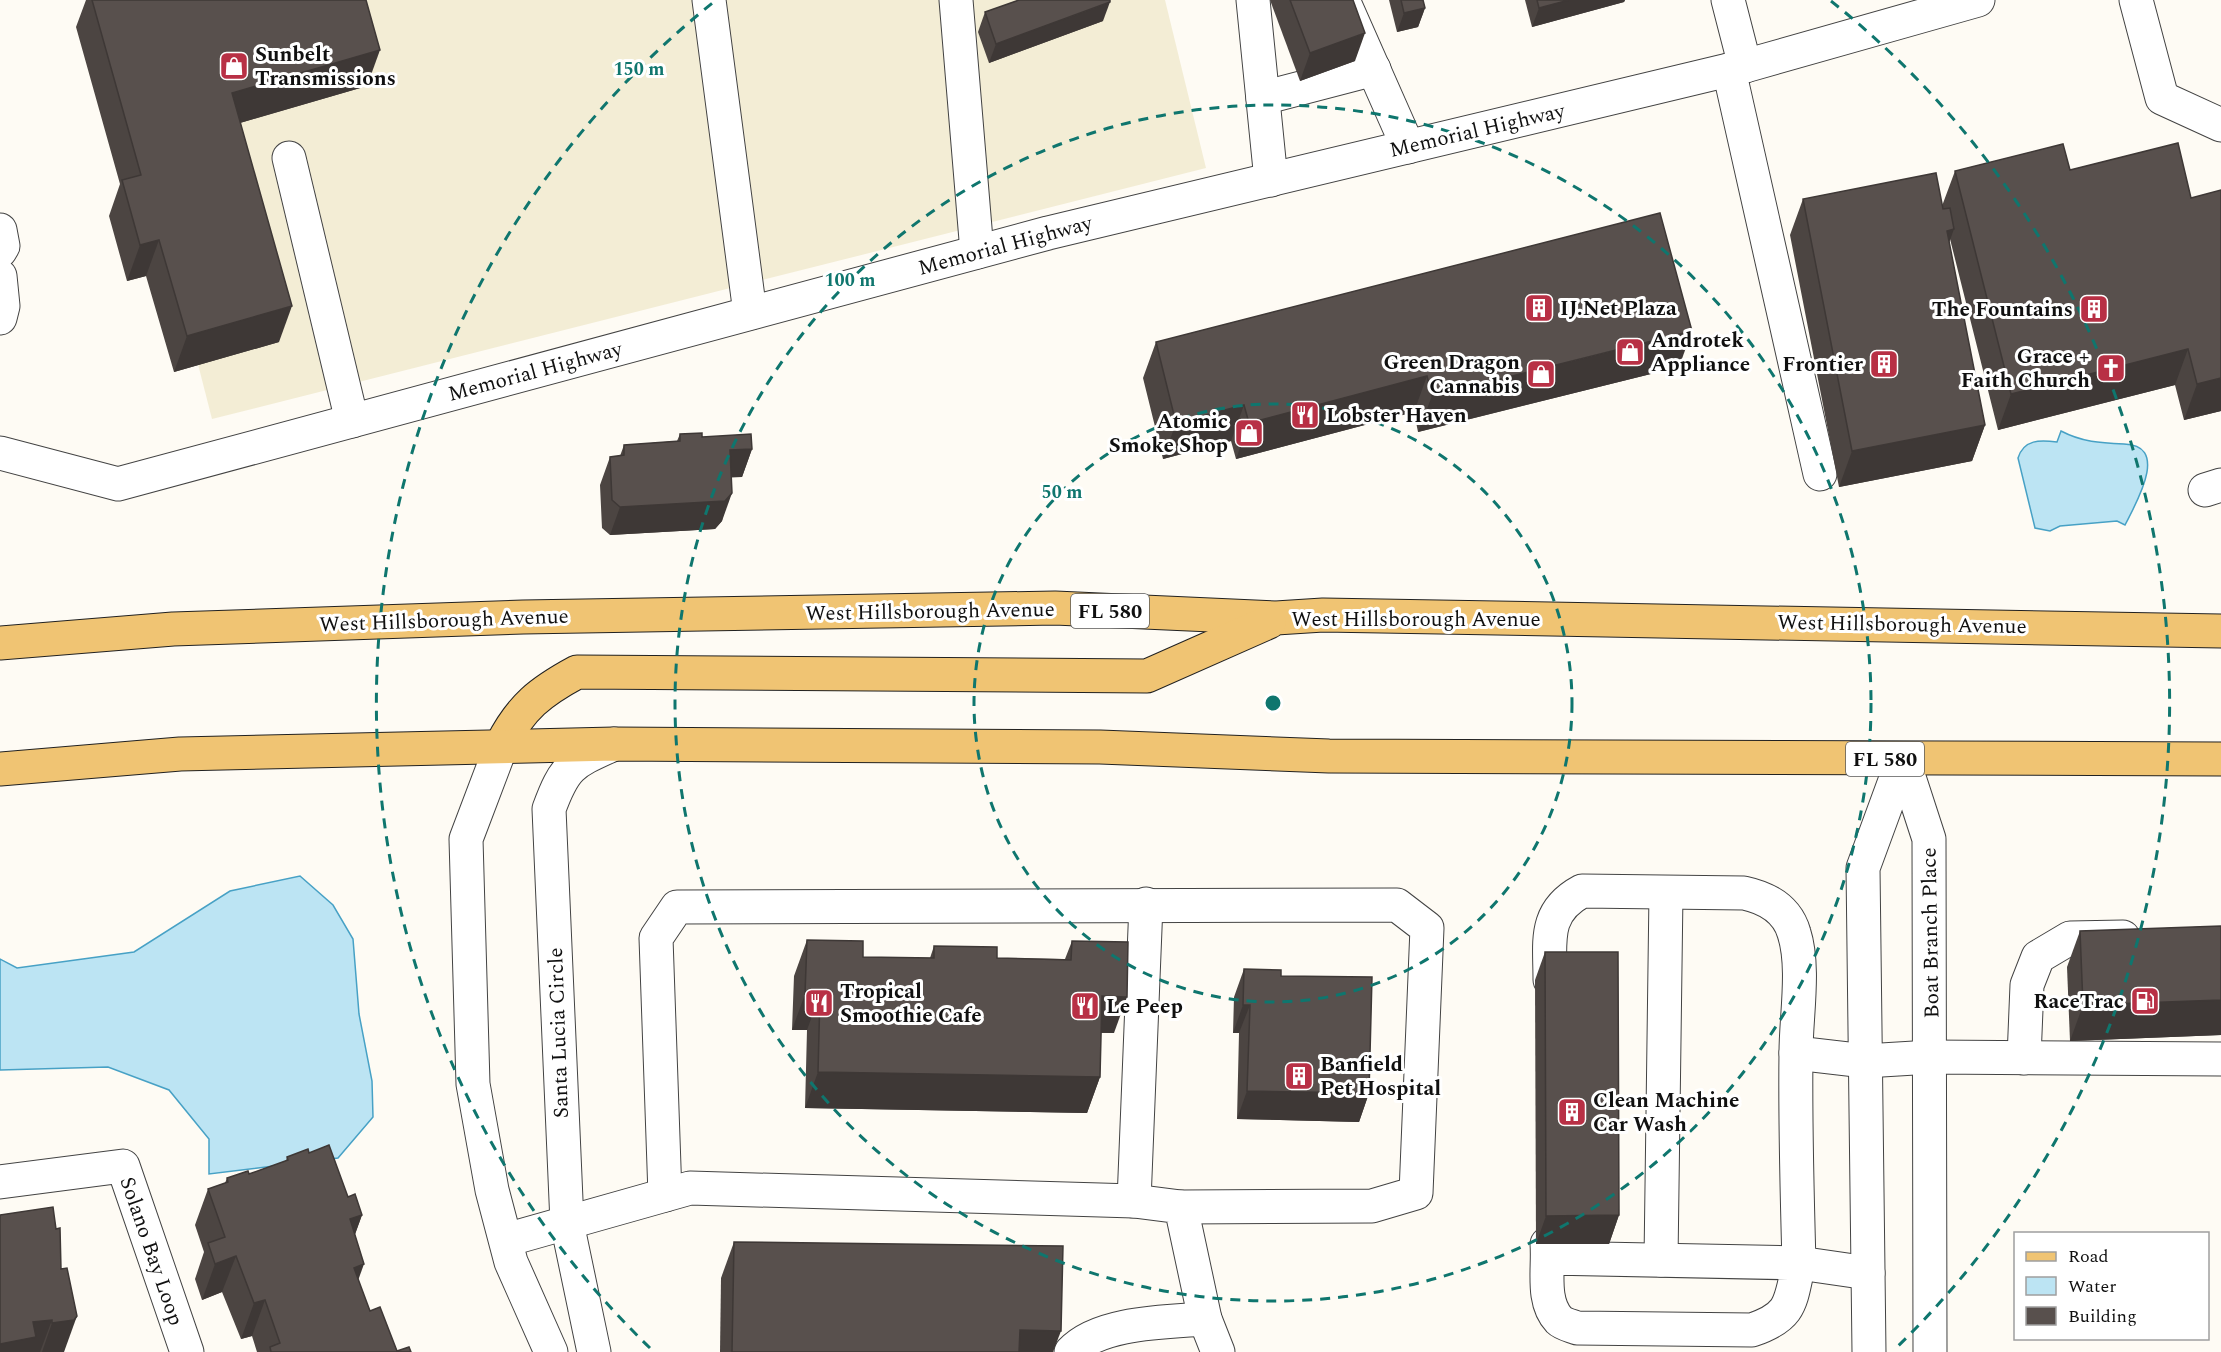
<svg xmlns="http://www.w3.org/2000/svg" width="2221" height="1352" font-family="Spectral,serif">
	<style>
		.farmland { fill: #f3edd5 }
		.water { fill: #bce4f3; stroke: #47a1c5; stroke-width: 1.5 }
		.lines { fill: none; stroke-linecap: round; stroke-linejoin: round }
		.minor-casing { stroke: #434343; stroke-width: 35 }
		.major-casing { stroke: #212121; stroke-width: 35 }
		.minor { stroke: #fff; stroke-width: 33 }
		.major { stroke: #f0c473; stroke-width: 33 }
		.wall { fill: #4c4542 }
		.shaded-wall { fill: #3e3836 }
		.building { fill: #58504d; stroke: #3e3836; stroke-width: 1.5 }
		.ring { fill: none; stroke: #0f766e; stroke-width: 3; stroke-dasharray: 10 8 }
		.labels { text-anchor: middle; stroke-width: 6; stroke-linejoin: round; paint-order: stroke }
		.shield { fill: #fff; stroke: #585858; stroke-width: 1.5 }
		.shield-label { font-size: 20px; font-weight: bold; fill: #101010 }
		.poi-label { font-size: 21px; font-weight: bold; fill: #101010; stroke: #fff; text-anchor: start }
		.street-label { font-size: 21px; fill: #101010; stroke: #fff }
		.centre { fill: #0f766e; stroke: #fff; stroke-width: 3 }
		.ring-label { font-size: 18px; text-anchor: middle; font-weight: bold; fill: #0f766e; stroke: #fff; stroke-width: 6; stroke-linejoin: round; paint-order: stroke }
	</style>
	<rect width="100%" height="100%" fill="#fefbf4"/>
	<path class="farmland" d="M105,0h1060l41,168 -994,251z"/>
	<g class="water">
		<path d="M2061,431c21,11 39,12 63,13 47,1 11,61 1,81l-8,-4 -57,5 -10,5 -15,-3 -17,-70c6,-19 22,-18 39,-16z"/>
		<path d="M300,876l33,29 20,34 6,75 13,67 1,36 -35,41 -129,16v-35l-40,-49 -61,-23 -108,3v-111l17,9 117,-16 96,-61z"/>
	</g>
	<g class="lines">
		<g class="minor-casing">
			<g id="minor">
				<path d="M709,0l41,313"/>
				<path d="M956,0l21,252"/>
				<path d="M1253,0l18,180"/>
				<path d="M1343,0l65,147"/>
				<path d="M1728,0l17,66"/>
				<path d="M2136,0l26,98 59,27"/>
				<path d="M1729,70l91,404"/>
				<path d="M1263,98l111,-29"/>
				<path d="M289,158l63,263"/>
				<path d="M0,230l3,16 -3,5"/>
				<path d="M0,276l3,30 -3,12"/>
				<path d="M0,453l118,31 930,-251 697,-167 233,-66"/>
				<path d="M2205,490l16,-5"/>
				<path d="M502,744l-36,95 7,245 19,106 19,72 40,90"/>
				<path d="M1550,980c0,-39 -7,-68 32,-89l162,2c23,5 43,16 50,40 11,34 2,84 2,119 -1,71 1,141 3,211l69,10"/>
				<path d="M1796,1053l69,8 66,-4 290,2"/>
				<path d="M2024,1058l3,-73 11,-28 32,-19 53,-1"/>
				<path d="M0,1182l123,-16 64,186"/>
				<path d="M665,1195l-9,-257 21,-31 720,-2 30,23 -11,265 -44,13 -191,1"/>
				<path d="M1134,1201l12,-297"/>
				<path d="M506,1240l184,-52 444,13 47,6 24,112 13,33"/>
				<path d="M1547,1244c2,24 -6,57 12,76 4,4 13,6 18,8l175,2c41,-14 38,-28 47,-67l-251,-5"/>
				<path d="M1661,1260l5,-367"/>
				<path d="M594,1352l-27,-129 -18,-414c16,-44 23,-46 65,-65"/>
				<path d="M1071,1352c28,-30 94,-30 134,-33"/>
				<path d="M1869,1352l-6,-484 40,-109 26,80 1,513"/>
			</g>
		</g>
		<g class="major-casing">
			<g id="major">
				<path d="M0,643l173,-14 350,-12 532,-9 221,10 47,-3 898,16"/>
				<path d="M502,744c19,-37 38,-52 75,-72l570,4 122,-54"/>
				<path d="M0,769l180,-15 434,-10 486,3 229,9 892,3"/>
			</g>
		</g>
		<use href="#minor" class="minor"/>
		<use href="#major" class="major"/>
	</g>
	<g class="wall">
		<path d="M86,0h280l1,86 -127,37 39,219 -105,30 -28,-96 -19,5 -18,-65 11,-32 -44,-157z"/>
		<path d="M1270,0h83l2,61 -55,20z"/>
		<path d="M1389,0h34l2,8 -7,19 -21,5z"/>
		<path d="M1525,0h100l-1,2 -92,25z"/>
		<path d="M985,12l118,9 -114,42 -11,-31z"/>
		<path d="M2178,143l43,268 -37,9 -9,-35 -177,45 -48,-191 -1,3 36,183 -13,36 -133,26 -49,-252 13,-36 139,7 13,-35 115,-1z"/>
		<path d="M1156,342l523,25 -261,65 -4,-20 -178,47 -5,-18 -68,18 -20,-81z"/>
		<path d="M680,434l22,3 50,12 -10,28h-11l-9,44 -7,8 -105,6 -8,-7 -2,-43 10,-28 10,-1 4,-11 53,-4z"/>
		<path d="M2221,926v109l-151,6 -3,-74 13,-36z"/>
		<path d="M807,940l56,17 67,1 4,-12 63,12 68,1 7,-18 42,92h-13l-1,44 -13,36 -282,-5 2,-78h-15l2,-54z"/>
		<path d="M1545,952l74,263 -10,29h-73l-1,-264z"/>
		<path d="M1244,969l37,7 88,117 -10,29 -122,-3 2,-86h-6l1,-36z"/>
		<path d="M309,1153l39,44 14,18 -7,19 3,46 12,31 27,40 14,1h-154l-5,-16 -11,3 -19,-47 -20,8 -7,-21 9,-27 -9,-27 13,-36 17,-6 2,-5 22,-4 37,-13 1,-4z"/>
		<path d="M53,1207l11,145h-64z"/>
		<path d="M734,1242l319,110h-333l1,-74z"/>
	</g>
	<g class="shaded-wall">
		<path d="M1569,0h56l-1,2 -92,25 7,-19z"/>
		<path d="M1110,2l-7,19 -114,42 7,-19z"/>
		<path d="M1425,8l-7,19 -21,5 7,-19z"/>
		<path d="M1365,33l-10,28 -55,20 10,-28z"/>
		<path d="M380,50l-13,36 -148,43 13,-36z"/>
		<path d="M1954,229l-13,36 6,-34z"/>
		<path d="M159,240l-13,36 -19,5 13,-36z"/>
		<path d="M292,306l-13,36 -105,30 13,-36z"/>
		<path d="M1692,331l-13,36 -261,65 14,-36z"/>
		<path d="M2188,349l-13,36 -177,45 13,-36z"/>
		<path d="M1427,376l-13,36 -178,47 13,-36z"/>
		<path d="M2221,378v33l-37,9 13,-36z"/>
		<path d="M1244,405l-13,36 -68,18 13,-36z"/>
		<path d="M1985,425l-13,36 -133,26 13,-36z"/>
		<path d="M752,449l-10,28 -22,1 10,-28z"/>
		<path d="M732,493l-10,28 -7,8 -105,6 10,-28z"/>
		<path d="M805,994h15l-13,36h-15z"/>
		<path d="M1102,996l25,1 -13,36 -25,-1z"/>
		<path d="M2221,1000v35l-151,6 13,-36z"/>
		<path d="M1243,1005h7l-11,28h-6z"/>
		<path d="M818,1072l282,5 -13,36 -282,-5z"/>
		<path d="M1247,1091l122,2 -10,29 -122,-3z"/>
		<path d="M362,1215l-13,36 1,-32z"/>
		<path d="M1619,1215l-10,29h-73l10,-28z"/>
		<path d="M236,1256l-14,36 -20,8 13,-36z"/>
		<path d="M364,1264l-13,36 3,-32z"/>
		<path d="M265,1300l-13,36 -11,3 13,-36z"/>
		<path d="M77,1316l-13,36h-22l10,-29z"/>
		<path d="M52,1320l-12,32h-40v-8l33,-22z"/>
		<path d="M1020,1330l41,1 -8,21h-41z"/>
	</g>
	<g class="building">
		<path d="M92,0h274l14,50 -148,43 60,213 -105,30 -28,-96 -19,5 -18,-65 19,-5z"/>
		<path d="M1019,0h91v2l-114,42 -11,-32z"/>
		<path d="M1290,0h63l12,33 -55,20z"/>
		<path d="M1401,0h22l2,8 -21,5z"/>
		<path d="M1537,0h32l-30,8z"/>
		<path d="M2178,143l13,55 30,-8v188l-24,6 -9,-35 -177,45 -56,-223 108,-27 7,26z"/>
		<path d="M1936,173l7,36 7,-1 4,21 -7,2 38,194 -133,26 -49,-252z"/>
		<path d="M1660,213l32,118 -260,65 -5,-20 -178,47 -5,-18 -68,18 -20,-81z"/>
		<path d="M702,433v4l49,-3 1,15 -22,1 2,43 -7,8 -105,6 -8,-7 -2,-43 14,-2v-10l56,-4v-7z"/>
		<path d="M2221,926v74l-138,5 -3,-74z"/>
		<path d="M807,940l56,1v16l71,1v-12l63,1v11l74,2 1,-19 56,1 -1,55 -25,-1 -2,81 -282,-5 2,-78h-15z"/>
		<path d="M1545,952h73l1,263 -73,1z"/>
		<path d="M1244,969l37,1v6l91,1 -3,116 -122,-2 3,-86h-7z"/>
		<path d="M329,1145l19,52 7,-3 7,21 -12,4 14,45 -10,4 16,43 10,-4 17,44 12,-4 2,5h-140l-1,-5 10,-4 -15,-43 -11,3 -18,-47 -21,8 -7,-21 17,-6 -17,-48 20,-7 -1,-4 21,-7 1,3 39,-14 -1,-3 21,-8 1,4z"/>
		<path d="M53,1207l3,22 4,-1 1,41 6,-1 10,48 -3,4 -22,3v-3l-19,2 3,15 -36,7v-129z"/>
		<path d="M734,1242l329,4 -2,85 -41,-1 -1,22h-287z"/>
	</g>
	<g class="ring">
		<circle cx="1273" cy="703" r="299"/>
		<circle cx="1273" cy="703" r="598"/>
		<path d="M650 1348A897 897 0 0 1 715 1M1831 1A897 897 0 0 1 1896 1348"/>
	</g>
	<defs>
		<g id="shop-square" transform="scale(1.5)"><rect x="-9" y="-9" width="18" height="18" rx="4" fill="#b83045" stroke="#fff"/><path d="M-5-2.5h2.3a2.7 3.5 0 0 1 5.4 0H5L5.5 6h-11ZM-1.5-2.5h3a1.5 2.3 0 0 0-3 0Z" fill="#fff"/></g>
		<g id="building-square" transform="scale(1.5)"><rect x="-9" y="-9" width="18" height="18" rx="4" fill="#b83045" stroke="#fff"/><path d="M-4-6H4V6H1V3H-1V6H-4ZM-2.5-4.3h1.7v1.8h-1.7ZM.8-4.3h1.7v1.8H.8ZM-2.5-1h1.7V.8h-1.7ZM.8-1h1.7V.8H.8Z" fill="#fff"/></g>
		<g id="church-square" transform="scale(1.5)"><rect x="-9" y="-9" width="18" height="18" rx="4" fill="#b83045" stroke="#fff"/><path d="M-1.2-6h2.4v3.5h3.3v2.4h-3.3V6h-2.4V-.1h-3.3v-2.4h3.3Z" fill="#fff"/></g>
		<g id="restaurant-square" transform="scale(1.5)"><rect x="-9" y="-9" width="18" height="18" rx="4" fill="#b83045" stroke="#fff"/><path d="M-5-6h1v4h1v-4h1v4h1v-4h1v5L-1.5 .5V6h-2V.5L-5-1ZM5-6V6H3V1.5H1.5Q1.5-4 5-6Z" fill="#fff"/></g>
		<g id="fuel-square" transform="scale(1.5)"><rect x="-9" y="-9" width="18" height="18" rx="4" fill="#b83045" stroke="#fff"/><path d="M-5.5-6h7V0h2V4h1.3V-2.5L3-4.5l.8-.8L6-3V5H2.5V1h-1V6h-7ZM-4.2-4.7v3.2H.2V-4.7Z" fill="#fff"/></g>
	</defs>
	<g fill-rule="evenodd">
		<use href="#shop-square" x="234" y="66"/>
		<use href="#building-square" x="1539" y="308"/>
		<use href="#building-square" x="2094" y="309"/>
		<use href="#shop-square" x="1630" y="352"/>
		<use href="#building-square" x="1884" y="364"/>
		<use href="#church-square" x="2111" y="368"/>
		<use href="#shop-square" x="1541" y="374"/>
		<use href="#restaurant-square" x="1305" y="415"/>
		<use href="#shop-square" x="1249" y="433"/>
		<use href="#fuel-square" x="2145" y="1001"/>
		<use href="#restaurant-square" x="819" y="1003"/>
		<use href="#restaurant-square" x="1085" y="1006"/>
		<use href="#building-square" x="1299" y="1076"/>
		<use href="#building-square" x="1572" y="1112"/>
	</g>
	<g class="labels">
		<g class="shield">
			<rect x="1071" y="594" width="78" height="34" rx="4.5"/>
			<rect x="1846" y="742" width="78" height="34" rx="4.5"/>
		</g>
		<g class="shield-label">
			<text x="1110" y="618">FL 580</text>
			<text x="1885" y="766">FL 580</text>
		</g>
		<g class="poi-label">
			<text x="255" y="61">Sunbelt<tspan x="255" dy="24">Transmissions</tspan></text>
			<text x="1560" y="315">IJ.Net Plaza</text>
			<text x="2073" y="316" text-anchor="end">The Fountains</text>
			<text x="1651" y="347">Androtek<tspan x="1651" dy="24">Appliance</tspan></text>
			<text x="2090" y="363" text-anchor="end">Grace +<tspan x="2090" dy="24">Faith Church</tspan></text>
			<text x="1520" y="369" text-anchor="end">Green Dragon<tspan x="1520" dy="24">Cannabis</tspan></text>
			<text x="1863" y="371" text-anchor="end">Frontier</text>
			<text x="1326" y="422">Lobster Haven</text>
			<text x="1228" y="428" text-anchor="end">Atomic<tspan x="1228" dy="24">Smoke Shop</tspan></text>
			<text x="840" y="998">Tropical<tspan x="840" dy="24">Smoothie Cafe</tspan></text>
			<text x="2124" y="1008" text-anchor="end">RaceTrac</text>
			<text x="1106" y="1013">Le Peep</text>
			<text x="1320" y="1071">Banfield<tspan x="1320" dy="24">Pet Hospital</tspan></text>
			<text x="1593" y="1107">Clean Machine<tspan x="1593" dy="24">Car Wash</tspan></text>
		</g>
		<g class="street-label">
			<text transform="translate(1477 130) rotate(-13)" y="7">Memorial Highway</text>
			<text transform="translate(1005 245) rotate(-15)" y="7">Memorial Highway</text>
			<text transform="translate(535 371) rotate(-15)" y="7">Memorial Highway</text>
			<text transform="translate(930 611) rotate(-1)" y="7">West Hillsborough Avenue</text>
			<text x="1416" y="626">West Hillsborough Avenue</text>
			<text transform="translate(444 620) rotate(-2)" y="7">West Hillsborough Avenue</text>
			<text transform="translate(1902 624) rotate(1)" y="7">West Hillsborough Avenue</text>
			<text transform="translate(1930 933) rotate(-91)" y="7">Boat Branch Place</text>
			<text transform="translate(558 1033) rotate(-92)" y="7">Santa Lucia Circle</text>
			<text transform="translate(152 1251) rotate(71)" y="7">Solano Bay Loop</text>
		</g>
	</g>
	<circle cx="1273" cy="703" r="9" class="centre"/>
	<g class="ring-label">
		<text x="639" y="75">150 m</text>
		<text x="850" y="286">100 m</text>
		<text x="1062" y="498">50 m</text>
	</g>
	<rect x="2014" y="1232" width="195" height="108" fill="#ffffff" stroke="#9f9f9f" stroke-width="1.5"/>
	<rect x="2026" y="1252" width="30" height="9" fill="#f0c473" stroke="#9f9f9f" stroke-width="1.5"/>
	<text x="2068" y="1262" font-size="18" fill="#101010">Road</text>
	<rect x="2026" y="1277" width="30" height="18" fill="#bce4f3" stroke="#9f9f9f" stroke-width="1.5"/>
	<text x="2068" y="1292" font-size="18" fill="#101010">Water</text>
	<rect x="2026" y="1307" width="30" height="18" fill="#58504d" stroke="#9f9f9f" stroke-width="1.5"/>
	<text x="2068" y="1322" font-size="18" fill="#101010">Building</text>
</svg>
